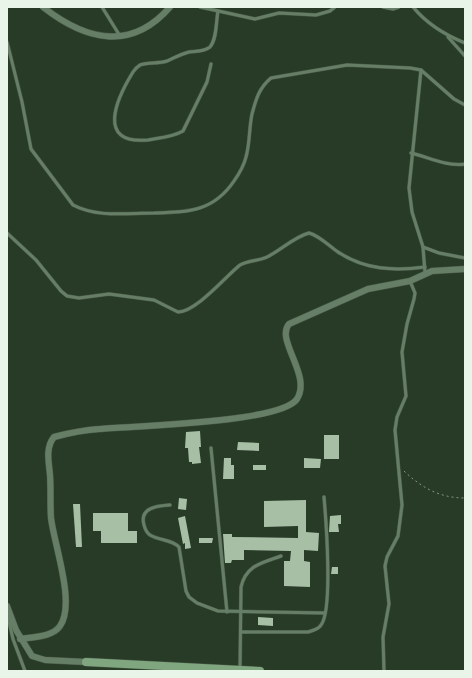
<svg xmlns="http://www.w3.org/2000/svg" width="472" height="678" font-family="Rubik,sans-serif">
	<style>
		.building { fill: #a7bfa5 }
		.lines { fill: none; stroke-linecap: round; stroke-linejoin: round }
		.lane-casing { stroke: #475946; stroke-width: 4 }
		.street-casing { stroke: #475946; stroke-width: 7 }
		.secondary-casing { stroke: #475946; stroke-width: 9 }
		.path { stroke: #879786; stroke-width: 1; stroke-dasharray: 2 3; stroke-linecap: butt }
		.lane { stroke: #667e65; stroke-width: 3 }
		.street { stroke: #667e65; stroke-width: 6 }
		.secondary { stroke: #80a67f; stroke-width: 8 }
	</style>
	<rect width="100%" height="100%" fill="#283b27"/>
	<g class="building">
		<path d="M200,431l1,16h-2l2,16 -9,1v-2h-3l-1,-14h-3l1,-16z"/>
		<rect x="324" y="435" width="15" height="24"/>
		<path d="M238,442l21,1v8l-22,-1z"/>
		<path d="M224,458h7v7h3v14h-11z"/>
		<path d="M304,458l17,1 -1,9h-16z"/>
		<rect x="253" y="465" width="13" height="5"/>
		<path d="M179,498l8,1 -1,11 -8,-1z"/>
		<path d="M306,500v32l13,1 -1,18 -14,-1v11l6,1v25l-26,-1v-25h6l1,-10 -47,-1v10h-12l-1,3h-6l-2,-29h9v3l66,1v-12l-34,1v-26z"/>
		<path d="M73,504h7l2,43h-6z"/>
		<path d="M93,513h35v18h9v12h-36v-12h-8z"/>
		<path d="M341,515v9h-3l1,8h-10l1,-16z"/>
		<path d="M185,516l6,32 -6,1v-6l-2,1 -5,-26z"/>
		<path d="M199,538h14l-1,5h-13z"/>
		<path d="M332,567h6v7h-7z"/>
		<path d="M258,617l15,1v8l-15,-1z"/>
	</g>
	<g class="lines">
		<g class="lane-casing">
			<g id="lane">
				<path d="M102,7l18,29"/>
				<path d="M200,7l55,12 24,-6 37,2 14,-4 5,-4"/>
				<path d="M383,7l10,2 6,-2"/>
				<path d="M413,7c14,17 32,28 52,36"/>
				<path d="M448,37l17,19"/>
				<path d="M7,42l15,60 9,47 42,56c25,13 54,8 81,8 34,-1 59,-1 80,-32 5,-7 10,-16 12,-24 4,-14 3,-29 6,-43 4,-15 7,-26 19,-36l76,-13 63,3 11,2 33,29 11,6"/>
				<path d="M211,64l-4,18 -24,49c-10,6 -24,7 -35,9 -53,5 -31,-42 -15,-68 2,-3 4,-5 7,-7 8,-3 18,-1 27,-4 7,-3 14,-7 22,-9 7,-1 15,0 21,-5 7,-8 6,-26 8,-36"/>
				<path d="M421,70l-12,118 3,24 11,35 2,26"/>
				<path d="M411,153c17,4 37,14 54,11"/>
				<path d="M7,233l29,27 25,31 6,5 12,2 30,-4 45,6 24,12c18,0 48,-36 62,-47 8,-5 19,-4 27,-8 14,-7 27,-20 42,-24 11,3 20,13 29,19 27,18 56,19 87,15"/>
				<path d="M423,247l16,6 26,5"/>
				<path d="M211,448l16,164"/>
				<path d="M170,505c-12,1 -31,2 -26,20 1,4 3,8 6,10 10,6 21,4 29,12l7,44 3,6 8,6 21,8 107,2"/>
				<path d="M7,613l6,26 12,32"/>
				<path d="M241,632h67c5,-2 10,-2 13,-7 12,-15 5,-105 3,-128"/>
				<path d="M240,670l1,-83c5,-22 21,-24 40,-31"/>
				<path d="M384,671l-1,-34 6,-33 -4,-38 2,-9 11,-21 4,-31 -7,-75 2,-13 9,-21 -4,-44 5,-28 7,-25 1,-6 -5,-12"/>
			</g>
		</g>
		<g class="street-casing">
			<g id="street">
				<path d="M43,7c42,33 88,45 127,0"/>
				<path d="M7,606l9,24 16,26 13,4 41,2"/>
				<path d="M20,639c12,-2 33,-2 40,-13 16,-22 -6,-82 -9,-108 -1,-14 0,-28 -1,-43 -1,-12 -5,-27 4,-38 15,-4 29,-7 45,-8 32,-3 182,-6 198,-30 15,-24 -22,-59 -8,-75l79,-35 42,-8 22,-10 33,-2"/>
			</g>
		</g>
		<g class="secondary-casing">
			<path id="secondary" d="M86,662l174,9"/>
		</g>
		<path class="path" d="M404,471c18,17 36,27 61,27"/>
		<use href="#lane" class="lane"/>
		<use href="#street" class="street"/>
		<use href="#secondary" class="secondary"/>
	</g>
	<rect width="472" height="678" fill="none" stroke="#e9f5e8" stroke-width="16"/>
</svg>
